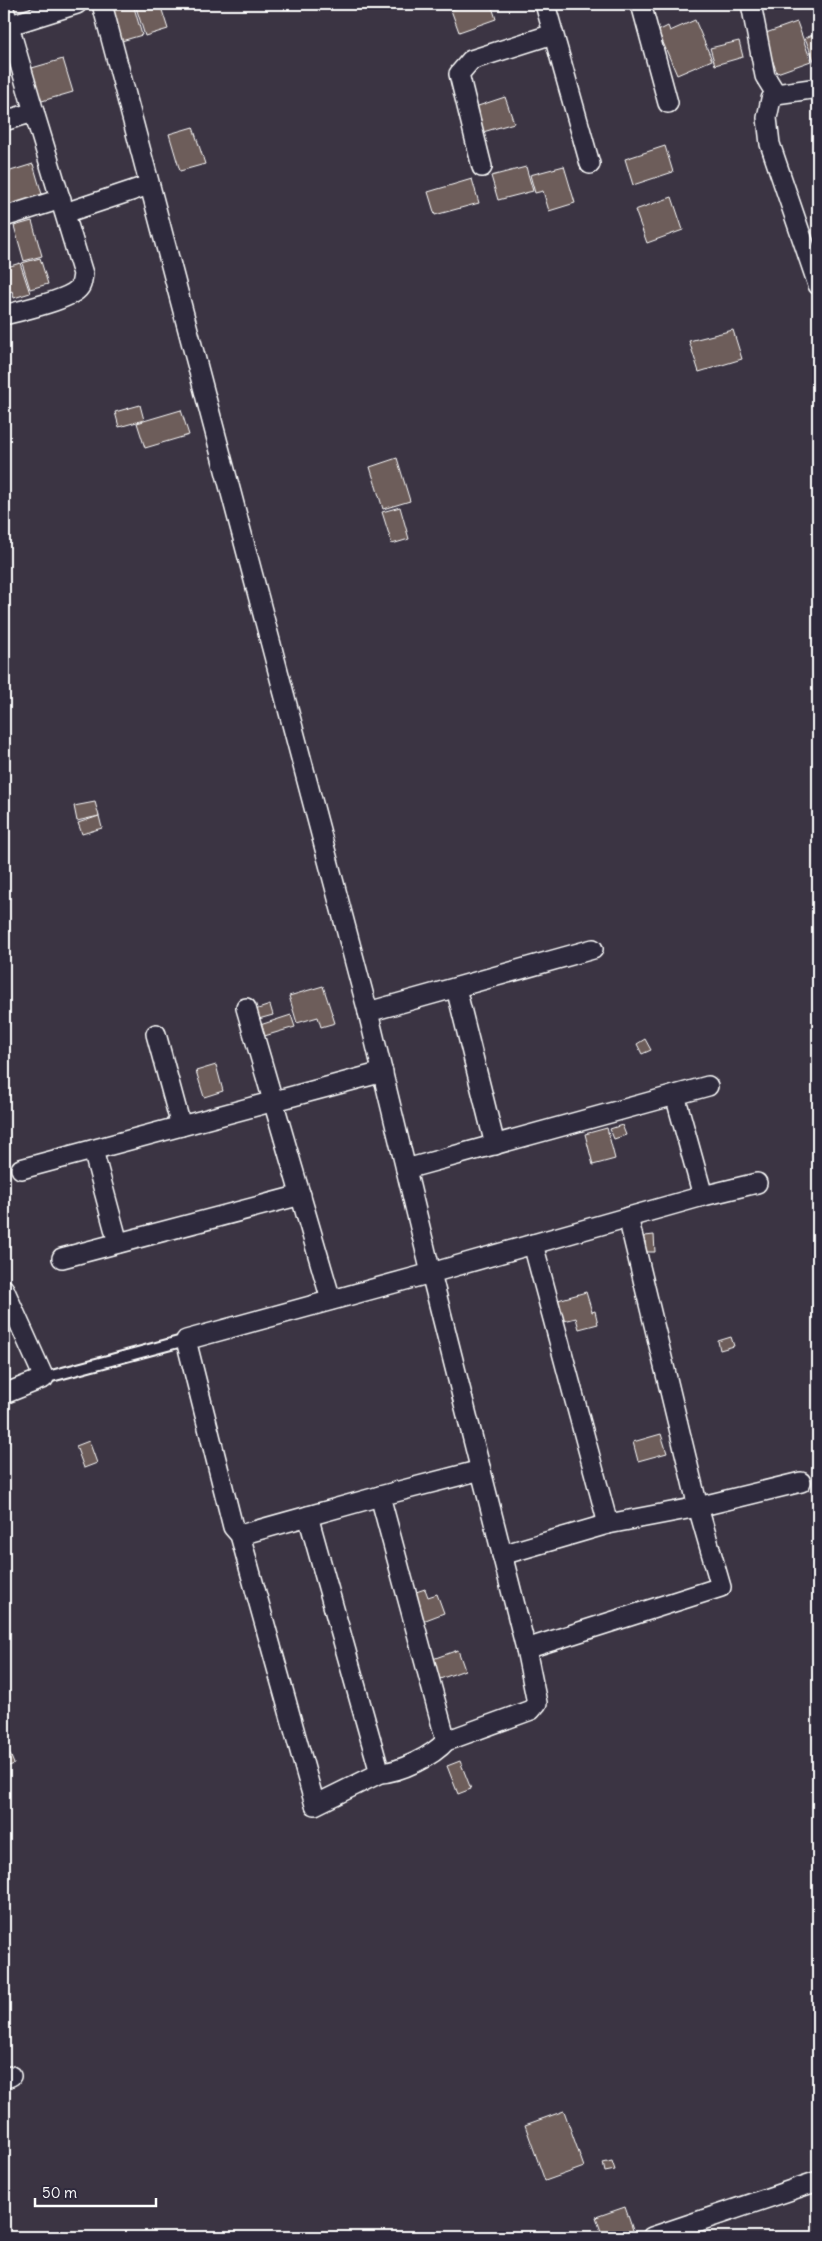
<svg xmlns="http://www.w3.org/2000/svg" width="822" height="2241" font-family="Delius,sans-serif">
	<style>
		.building { fill: #6d5d5a; stroke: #fff }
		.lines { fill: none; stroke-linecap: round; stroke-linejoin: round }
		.service-casing { stroke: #fff; stroke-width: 14 }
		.minor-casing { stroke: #fff; stroke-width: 22 }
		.service { stroke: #2f2a3d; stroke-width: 10 }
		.minor { stroke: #2f2a3d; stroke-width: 19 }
	</style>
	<rect width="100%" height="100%" fill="#3b3443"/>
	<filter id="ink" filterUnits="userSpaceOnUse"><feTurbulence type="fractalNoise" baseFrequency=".02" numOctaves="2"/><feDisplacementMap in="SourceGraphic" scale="10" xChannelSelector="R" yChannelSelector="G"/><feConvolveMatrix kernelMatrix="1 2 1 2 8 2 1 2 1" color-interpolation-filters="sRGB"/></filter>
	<g filter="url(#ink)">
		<g class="building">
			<path d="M108,4h25l9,31 -24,7z"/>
			<path d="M135,4h25l8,25 -23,7z"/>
			<path d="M468,4h23l5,15 -37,13 -8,-22z"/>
			<path d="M695,20l17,40 -35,15 -19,-44 10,-5 2,5z"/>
			<path d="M797,22l14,39 -34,12 -14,-39z"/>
			<path d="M818,33v29l-3,1 -10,-25z"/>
			<path d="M739,41l4,16 -28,8 -5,-17z"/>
			<path d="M63,59l10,33 -38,11 -10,-33z"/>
			<path d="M4,65l4,13 -4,2z"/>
			<path d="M818,95v27l-7,-25z"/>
			<path d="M505,97l9,26 -31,9 -8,-25z"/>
			<path d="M193,127l12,37 -25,7 -11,-37z"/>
			<path d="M665,146l8,26 -40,13 -8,-26z"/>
			<path d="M33,164l11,37 -34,11 -6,-21v-18z"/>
			<path d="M564,166l11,37 -26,8 -6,-20 -8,2 -5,-18z"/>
			<path d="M526,167l7,24 -35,9 -7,-24z"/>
			<path d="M472,179l7,24 -44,12 -7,-23z"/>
			<path d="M672,197l11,33 -36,13 -12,-33z"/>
			<path d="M32,221l10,35 -18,5 -10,-35z"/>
			<path d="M40,258l8,26 -18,5 -8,-26z"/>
			<path d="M20,263l10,30 -16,5 -2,-7 -8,3v-26z"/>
			<path d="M733,330l9,29 -43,13 -10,-31z"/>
			<path d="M140,405l4,15 -25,7 -4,-15z"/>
			<path d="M181,410l8,25 -44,13 -8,-25z"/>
			<path d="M397,458l13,43 -27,8 -13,-42z"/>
			<path d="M400,507l9,32 -17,5 -10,-32z"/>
			<path d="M95,802l4,14 -22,5 -3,-15z"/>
			<path d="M99,816l3,12 -20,6 -4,-11z"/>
			<path d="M323,986l12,37 -14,4 -3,-10 -21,6 -8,-27z"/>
			<path d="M270,1005l3,10 -18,5 -3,-9z"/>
			<path d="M291,1015l4,12 -34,10 -4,-11z"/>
			<path d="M645,1039l6,11 -9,4 -5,-10z"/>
			<path d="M216,1065l7,26 -19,6 -8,-26z"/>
			<path d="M622,1125l4,10 -12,4 -4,-10z"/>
			<path d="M607,1128l8,31 -22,6 -8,-31z"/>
			<path d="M654,1235l1,17h-10v-16z"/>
			<path d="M586,1292l6,20 3,-1 3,13 -19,5 -3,-11 -12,3 -6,-21z"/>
			<path d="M731,1337l3,9 -14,4 -2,-9z"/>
			<path d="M661,1434l6,19 -29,8 -5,-19z"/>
			<path d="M89,1441l8,22 -13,5 -8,-22z"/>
			<path d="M425,1589l3,8 9,-3 7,19 -21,8 -10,-28z"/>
			<path d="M458,1650l7,20 -28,10 -7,-20z"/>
			<path d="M4,1739l10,25 -10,4z"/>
			<path d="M460,1761l11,28 -13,5 -11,-28z"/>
			<path d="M564,2111l20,56 -39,14 -20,-56z"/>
			<path d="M612,2161l3,9 -10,2 -2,-9z"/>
			<path d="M625,2207l10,29 -32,1 -7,-20z"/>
		</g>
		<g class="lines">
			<g class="service-casing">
				<path id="service" d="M44,1378l142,-38"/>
			</g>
			<g class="minor-casing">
				<g id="minor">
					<path d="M102,4l266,1008 63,261 -245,67 47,187 7,8 75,270 65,-32c20,-1 53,-17 66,-32l85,-31 6,-7 -11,-54 -95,-376 272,-77 54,-13"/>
					<path d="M545,4l45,160"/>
					<path d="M641,4l27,99"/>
					<path d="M751,4l14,72 11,18 42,-6"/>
					<path d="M4,9l30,103 -30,9"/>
					<path d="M4,27l73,-23"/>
					<path d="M776,94l-5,5 -4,19 3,26 48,141"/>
					<path d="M482,167l-23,-93 12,-14 82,-26"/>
					<path d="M65,213l84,-28"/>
					<path d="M4,217l57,-18"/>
					<path d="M4,315c16,-4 64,-15 74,-26 4,-3 4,-10 5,-15l-49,-162"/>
					<path d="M456,988l39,157"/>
					<path d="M246,1008l85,292"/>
					<path d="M368,1012l225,-63"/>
					<path d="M156,1034l25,92"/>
					<path d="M675,1095l28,101"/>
					<path d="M93,1150l25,93"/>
					<path d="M21,1169l362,-97"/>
					<path d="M406,1169l302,-83"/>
					<path d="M533,1244l75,280"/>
					<path d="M62,1258l239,-63"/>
					<path d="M4,1289l40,89 -40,16"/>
					<path d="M380,1496l66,245"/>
					<path d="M308,1516l72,257"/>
					<path d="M240,1535l140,-39 101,-26"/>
					<path d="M502,1555l106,-31 90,-17 103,-25"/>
					<path d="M526,1649l195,-62 -23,-80 -70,-290"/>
					<path d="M4,2079l7,-3"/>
					<path d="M652,2237l166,-56"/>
				</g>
			</g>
			<use href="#service" class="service"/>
			<use href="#minor" class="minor"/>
		</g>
	</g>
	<rect width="822" height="2241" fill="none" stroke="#2f2a3d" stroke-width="20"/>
	<rect x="10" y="10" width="802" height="2221" fill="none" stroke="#fff" stroke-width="2" filter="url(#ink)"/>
	<path d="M35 2198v8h121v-8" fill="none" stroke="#ffffff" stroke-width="2.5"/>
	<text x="42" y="2198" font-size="15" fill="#ffffff" stroke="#2f2a3d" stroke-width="4" paint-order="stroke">50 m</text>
</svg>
